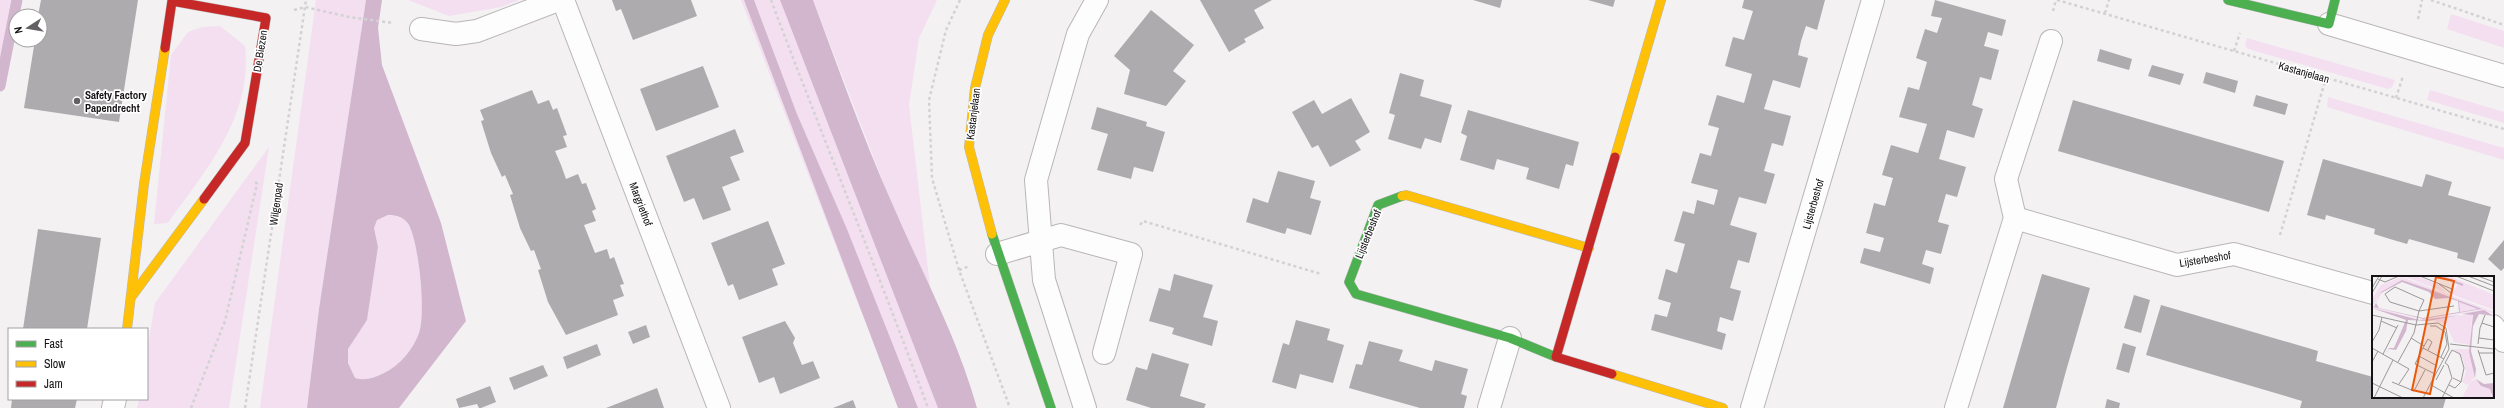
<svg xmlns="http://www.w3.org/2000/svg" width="2504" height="408" font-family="'Archivo Narrow',sans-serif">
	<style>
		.green { fill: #f3dff0 }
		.water { fill: #d2b6ce; fill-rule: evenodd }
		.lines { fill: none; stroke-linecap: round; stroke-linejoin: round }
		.stream { stroke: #d2b6ce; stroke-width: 11 }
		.building { fill: #adabad }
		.street-casing { stroke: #b9b6b8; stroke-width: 24 }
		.fast-casing { stroke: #b9b6b8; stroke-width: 10 }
		.slow-casing { stroke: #b9b6b8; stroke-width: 10 }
		.jam-casing { stroke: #b9b6b8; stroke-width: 10 }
		.path { stroke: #d3d2d3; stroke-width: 2.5; stroke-dasharray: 3 3; stroke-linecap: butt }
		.street { stroke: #fdfdfd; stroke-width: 22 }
		.fast { stroke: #4caf50; stroke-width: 9 }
		.slow { stroke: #ffc107; stroke-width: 9 }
		.jam { stroke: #c62828; stroke-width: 9 }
		.poi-dot { fill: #636163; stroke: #fff; stroke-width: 1.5 }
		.labels { text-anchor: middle; stroke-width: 3.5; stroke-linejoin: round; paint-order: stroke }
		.street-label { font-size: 11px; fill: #151315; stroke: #fff }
		.poi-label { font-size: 11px; font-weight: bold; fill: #151315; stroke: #fff; text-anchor: start }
		.inset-river { fill: none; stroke: #d2b6ce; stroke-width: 2 }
		.inset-road { fill: none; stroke: #9b989a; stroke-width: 1 }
		.view { fill: #e8590c; fill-opacity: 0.15; stroke: #e8590c; stroke-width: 2 }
		.inset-edge { fill: none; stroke: #151315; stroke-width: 2 }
	</style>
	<rect width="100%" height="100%" fill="#f4f1f3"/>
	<g class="green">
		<path d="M0,0h18l-18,84z"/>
		<path d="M316,0h50l-47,309 -12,99h-47z"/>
		<path d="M408,0h111l-18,7 -52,9z"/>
		<path d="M741,0h3l122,321 -6,-12z"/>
		<path d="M754,0h26l158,408h-20l-71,-179 -50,-115z"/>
		<path d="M813,0h124l-18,38 -10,67 21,182 -40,-87z"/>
		<path d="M2451,14l53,17v17l-57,-19z"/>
		<path d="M220,26l25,20c8,70 -39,124 -77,177l-14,1 17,-169 17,-23 14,-5z"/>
		<path d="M2247,38l148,42 -3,7 -4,2 -140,-40 -3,-3z"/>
		<path d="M2430,90l74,22v11l-77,-23z"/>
		<path d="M2328,97l176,51v12l-177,-53z"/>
		<path d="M269,147l-40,261h-92l2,-9h8v-48l8,-48z"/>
		<path d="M388,215c8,1 16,2 21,10 10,20 17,87 10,108 -6,17 -20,33 -35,40 -10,5 -19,8 -29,5l-7,-15v-14l19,-29 11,-73 -4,-19 3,-8z"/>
	</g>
	<g class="water">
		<path d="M366,0h16l-4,28 4,37 59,158 25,98 -67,87h-92l12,-99zM388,215c8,0 16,2 21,10 10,20 17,87 10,108 -6,17 -20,33 -35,40 -10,5 -19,8 -29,5l-7,-15v-14l19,-29 11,-73 -4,-19 3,-8z"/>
		<path d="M744,0h10l43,114 50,115 71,179h-20z"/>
		<path d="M780,0h33c25,67 49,135 78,201 29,68 66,135 86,207h-39z"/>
	</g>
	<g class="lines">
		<path class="stream" d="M0,86l17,-86"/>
	</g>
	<g class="building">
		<path d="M41,0h97l-19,122 -95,-14 11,-68h5v-24h-2z"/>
		<path d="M612,0h79l6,16 -64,24 -12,-31 -5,2z"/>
		<path d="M1200,0h72l-18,10 10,18 -20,11 2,3 -17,10z"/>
		<path d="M1473,0h29l-2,8z"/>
		<path d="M1588,0h27l-2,7z"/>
		<path d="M1744,0h81l-8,30 -11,-4 -5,15 -3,14 10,3 -8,30 -27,-8 -9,29 27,7 -8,30 -11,-3 -8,28 11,3 -9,30 -27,-7 -9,28 27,8 -8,30 -11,-3 -8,28 11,3 -8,30 -13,-4 -3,14 9,3 -4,16 -71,-20 4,-16 12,3 4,-14 -13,-4 8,-30 11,4 8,-29 -11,-3 9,-30 11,3 3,-14 17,5 4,-15 -27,-7 9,-30 11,3 8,-28 -11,-3 9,-30 27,8 8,-29 -27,-8 8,-29 11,3 9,-29 -11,-3z"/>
		<path d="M1935,0l71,20 -4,16 -14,-4 -4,14 15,4 -8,30 -11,-3 -8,28 11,4 -9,29 -27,-8 -4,15 -4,14 27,8 -9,30 -11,-3 -8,28 11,3 -8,29 -15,-4 -4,14 12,4 -4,16 -70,-21 4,-15 16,4 4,-14 -18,-5 8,-30 11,3 8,-28 -11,-3 9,-30 27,8 9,-29 -28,-7 9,-30 11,3 8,-28 -11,-4 9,-29 12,4 5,-15 -11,-2z"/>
		<path d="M1151,10l43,35 -21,26 13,10 -20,25 -42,-12 6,-24 -16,-14z"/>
		<path d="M2100,49l32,10 -3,11 -32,-9z"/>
		<path d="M2152,65l32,9 -4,11 -32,-9z"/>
		<path d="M703,66l16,41 -63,24 -16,-42z"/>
		<path d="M2206,72l32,9 -3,12 -32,-10z"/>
		<path d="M1400,73l24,7 -4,16 32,9 -11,38 -16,-5 -4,11 -33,-10 7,-24 -6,-2z"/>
		<path d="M532,90l6,14 11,-4 4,10 4,-2 10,27 -4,1 4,11 -12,4 6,14 5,14 12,-5 4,10 4,-1 10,26 -4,2 4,10 -12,4 11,28 12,-4 3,10 4,-2 10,27 -4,1 4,11 -11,4 5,15 -52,20 -18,-33 -10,-32 3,-1 -7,-19 -3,1 -11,-23 -10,-33 3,-1 -8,-19 -3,2 -11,-24 -10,-32 3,-1 -4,-10z"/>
		<path d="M2256,95l32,9 -3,11 -32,-9z"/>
		<path d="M1351,98l19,34 -15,9 6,9 -31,17 -12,-22 -6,3 -20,-36 22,-12 8,14z"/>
		<path d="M2073,100l211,61 -15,51 -211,-61z"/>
		<path d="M1097,107l50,15 -1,4 19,6 -12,40 -19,-5 -3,12 -34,-9 11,-36 -17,-5z"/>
		<path d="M1468,110l111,32 -6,24 -7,-2 -7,25 -33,-10 3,-11 -32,-9 -3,11 -34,-10 7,-24 -6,-3z"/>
		<path d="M735,129l9,23 -14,5 10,23 -18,7 9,23 -28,10 -9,-22 -10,4 -18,-46z"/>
		<path d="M2323,159l99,28 4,-13 26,8 -4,13 43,12 -17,56 -17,-5 1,-5 -49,-14 -2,5 -17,-5 -16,-5 1,-5 -49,-14 -1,5 -18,-5z"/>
		<path d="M1278,171l37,10 -5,17 11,3 -10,34 -24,-7 -2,6 -39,-12 7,-24 15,5z"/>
		<path d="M768,221l17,43 -13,5 6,16 -39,15 -6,-16 -5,2 -17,-43z"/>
		<path d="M38,229l63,9 -14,91h-64z"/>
		<path d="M2504,240v28l-3,3 -13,-12z"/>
		<path d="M1174,274l39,11 -10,32 15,4 -6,25 -40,-12 2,-6 -25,-7 10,-33 11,3z"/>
		<path d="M2042,274l48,14 -24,83 -10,37h-53z"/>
		<path d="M2134,295l16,5 -9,33 -17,-5z"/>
		<path d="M2161,305l157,46 -2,10 57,16v20h68l5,1 -3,10h-143l2,-7 -156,-46z"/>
		<path d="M1296,320l34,9 -3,11 17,5 -11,38 -33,-9 -4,15 -24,-7 11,-39 6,2z"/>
		<path d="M785,321l10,17 -2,5 9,22 11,-4 7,17 -40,16 -6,-17 -15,6 -17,-46z"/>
		<path d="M646,325l4,12 -17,7 -5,-12z"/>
		<path d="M1369,341l34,9 -4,11 33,10 3,-11 33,9 -7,25 6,2 -3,12h-44l-71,-20 7,-24 6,1z"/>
		<path d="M2123,343l13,4 -7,26 -13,-4z"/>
		<path d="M597,344l4,11 -34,14 -4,-12z"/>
		<path d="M1152,353l37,11 -9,32 26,8 -2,4h-53l-25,-8 10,-33 11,3z"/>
		<path d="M543,365l5,11 -34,14 -5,-12z"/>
		<path d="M490,386l6,16 -15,6h-2l-2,-4 -18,4 -3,-9z"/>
		<path d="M657,388l7,20h-58l23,-9z"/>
		<path d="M12,399h65l-2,9h-64z"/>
		<path d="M2107,399l13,4 -1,5h-14z"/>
		<path d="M853,400l3,8h-23z"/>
	</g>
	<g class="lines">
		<g class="street-casing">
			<g id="street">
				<path d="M563,0l156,408"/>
				<path d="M2329,24l175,52"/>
				<path d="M421,29l35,5 21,-3 81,-31"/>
				<path d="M2015,218l162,47 57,-11 139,39"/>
				<path d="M997,254l64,-19 70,19 -27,99"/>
				<path d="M2493,326l11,15"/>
				<path d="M113,408l2,-9"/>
				<path d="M1085,408l-41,-128 -8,-100 42,-146 19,-34"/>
				<path d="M1489,408l21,-70"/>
				<path d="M1752,408l121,-408"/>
				<path d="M1956,408l59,-190 -9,-39 45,-138"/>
			</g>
		</g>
		<g class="fast-casing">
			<g id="fast">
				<path d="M2228,0l101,24 6,-24"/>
				<path d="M1402,196l-24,9 -29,77 7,12 154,44 46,19"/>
				<path d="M992,234l59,174"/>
			</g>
		</g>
		<g class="slow-casing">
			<g id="slow">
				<path d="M1615,157l46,-157"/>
				<path d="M1402,196l4,-1 183,53"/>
				<path d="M992,234l-23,-87 6,-59 13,-53 17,-35"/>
				<path d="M132,296l72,-97"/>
				<path d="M127,329l17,-145 21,-136"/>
				<path d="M1612,374l111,34"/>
			</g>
		</g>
		<g class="jam-casing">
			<g id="jam">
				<path d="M165,48l7,-47 94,17 -21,125 -41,56"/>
				<path d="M1612,374l-56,-17 59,-200"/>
			</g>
		</g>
		<g class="path">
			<path d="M771,0c51,136 107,271 157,408"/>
			<path d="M960,0l-14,30 -17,70 3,78 27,92 51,138"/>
			<path d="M2057,0l447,129"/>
			<path d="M2431,0l73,25"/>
			<path d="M294,10l11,-3 44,10 44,6"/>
			<path d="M2053,11l3,-11"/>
			<path d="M2105,13l4,-13"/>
			<path d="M2418,19l4,-19"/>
			<path d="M2234,51l6,-18"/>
			<path d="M2396,98l7,-22"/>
			<path d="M1140,225l3,-4 178,53"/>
			<path d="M2280,235l46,-157"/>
			<path d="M959,270l11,-4"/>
			<path d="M191,408l34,-87 32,-137 -2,-3"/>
			<path d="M245,408l61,-408"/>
		</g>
		<use href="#street" class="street"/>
		<use href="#fast" class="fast"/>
		<use href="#slow" class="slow"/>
		<use href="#jam" class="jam"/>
	</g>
	<circle class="poi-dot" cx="77" cy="101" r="4"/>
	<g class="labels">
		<g class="street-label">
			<text transform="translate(260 51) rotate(-81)" y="4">De Biezen</text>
			<text transform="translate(2304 72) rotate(16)" y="4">Kastanjelaan</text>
			<text transform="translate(973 114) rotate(-83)" y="4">Kastanjelaan</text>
			<text transform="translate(276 204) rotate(-82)" y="4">Wilgenpad</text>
			<text transform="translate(641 204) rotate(69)" y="4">Margriethof</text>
			<text transform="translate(1813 204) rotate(-74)" y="4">Lijsterbeshof</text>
			<text transform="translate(1368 234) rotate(-68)" y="4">Lijsterbeshof</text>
			<text transform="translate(2205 259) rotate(-9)" y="4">Lijsterbeshof</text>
		</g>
		<g class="poi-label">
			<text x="85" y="99">Safety Factory<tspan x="85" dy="13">Papendrecht</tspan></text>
		</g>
	</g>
	<g transform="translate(2372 276)">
		<rect width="122" height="122" fill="#f4f1f3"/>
		<path d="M31,0h14l22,9 6,7zM69,0h8l45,19v15l-43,-16 7,-10zM30,1l92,35v2l-10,-4 -59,10h-7l63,-10 -79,-30 -21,12 -8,14 43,13 -44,-11v-9l9,-14zM87,26l20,7 -19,3zM100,38l-2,31 -16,-3 -8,-18 -14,-4zM82,73h16l5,28 -8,8 -5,-3 4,-10 -3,-13zM104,103l5,6 10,5v8h-29l8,-16z" fill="#f3dff0"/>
		<path d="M30,4l26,9 54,20 -59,10 -49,-12 7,-15zM30,6l27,10 6,7 13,-1 10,3 1,11 -36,6 -44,-10 -3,-5 5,-10zM87,26l19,7 -18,3zM0,32l48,12 41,-5 -33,6 -20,-1 -2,11 -10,19 -7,-1 -3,5 3,-6h5l12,-28zM112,34l10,6 -15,-2 -6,12 -2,25 5,18 -1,9 -6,-26 4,-37 -11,-1zM104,103l8,5 10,-1 -1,15 -3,-9 -9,-3z" fill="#d2b6ce" fill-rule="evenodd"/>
		<path class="inset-river" d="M68,0l23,9"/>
		<path class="inset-road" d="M48,0l32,13 -1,4 -12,-9M84,0l38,15M96,0l26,10M106,0l16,6M6,3l7,3 14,-6M23,11l29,13 -5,11 -29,-9 -5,-8zM0,12l7,-12M0,17l10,-17M0,39l44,10 22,-2 8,5 3,21 -26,49M9,45l16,7M110,47l12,4M58,50h6l9,6 2,12 -6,13M39,62l13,8M107,62l15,2M0,66l7,-12 3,-13M78,68l44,5M106,68l2,-16 5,-13M0,72l37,21 -10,15M51,72l5,-9 4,3 -4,8M106,74l8,25 8,-2M107,77h15M11,78l15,-29M47,80l18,10M0,86l6,-11M26,86l16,-29 5,-22 35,-5M61,97l-18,-9 8,-16 21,11M64,104l8,-15M20,106l22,9 11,-21M0,107l31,15M59,109l23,13M77,109l6,3 6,-6 -8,-4M2,122l19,-38M70,122l10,-20 -4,-13 -3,-2 7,-13 8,4 4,14 -3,14"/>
		<path class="view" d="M64,1l18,4 -24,113 -18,-4z"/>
		<rect width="122" height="122" class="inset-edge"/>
	</g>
	<rect x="8" y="328" width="140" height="72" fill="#ffffff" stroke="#a1a1a1"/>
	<rect x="16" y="341" width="20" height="6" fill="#4caf50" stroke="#a1a1a1"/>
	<text x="44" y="348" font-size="12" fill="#151315">Fast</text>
	<rect x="16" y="361" width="20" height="6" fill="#ffc107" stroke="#a1a1a1"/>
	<text x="44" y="368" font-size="12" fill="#151315">Slow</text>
	<rect x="16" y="381" width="20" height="6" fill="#c62828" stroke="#a1a1a1"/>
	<text x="44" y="388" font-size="12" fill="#151315">Jam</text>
	<g transform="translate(28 28) rotate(258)"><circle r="19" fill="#ffffff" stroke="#a1a1a1"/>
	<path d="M0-3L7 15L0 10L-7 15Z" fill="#636163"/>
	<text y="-6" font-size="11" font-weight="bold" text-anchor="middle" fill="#151315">N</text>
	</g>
</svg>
